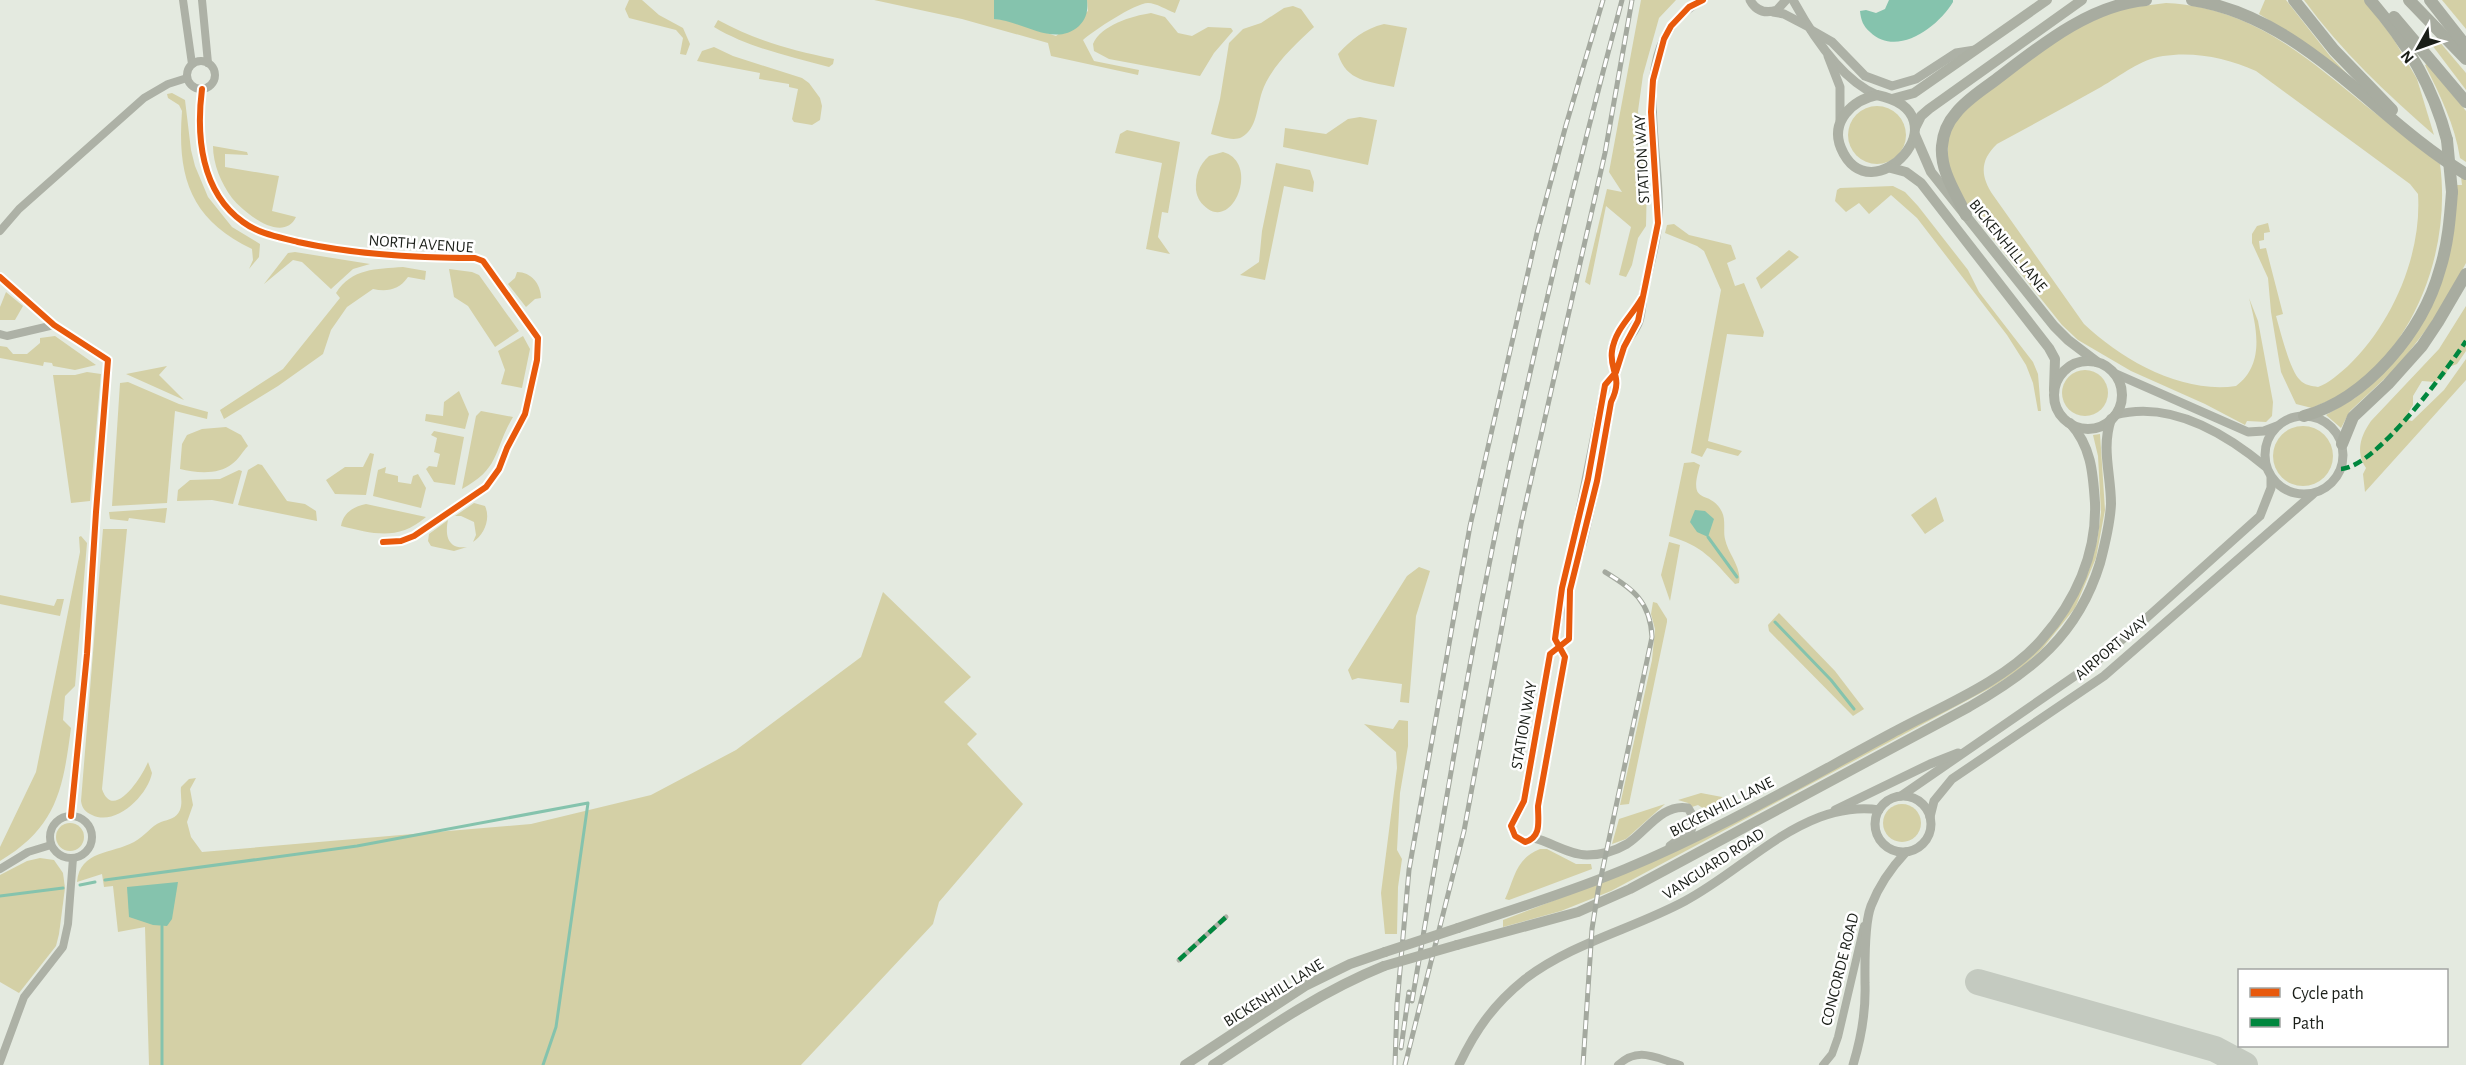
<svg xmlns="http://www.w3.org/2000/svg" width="2466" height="1065" font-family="'Alegreya Sans',sans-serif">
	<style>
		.green { fill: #d4d0a6 }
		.water { fill: #85c3ad }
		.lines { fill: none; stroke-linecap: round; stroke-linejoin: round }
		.stream { stroke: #85c3ad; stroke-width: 3 }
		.taxiway { stroke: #c4cac0; stroke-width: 26 }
		.tertiary-tunnel { stroke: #bcc1b8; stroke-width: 9; stroke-dasharray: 9 4.5; stroke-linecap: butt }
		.pedestrian { stroke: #adb1a6; stroke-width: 5 }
		.minor { stroke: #adb1a6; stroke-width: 8 }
		.tertiary { stroke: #adb1a6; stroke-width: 9 }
		.secondary { stroke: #acb0a4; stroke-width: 10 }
		.trunk { stroke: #a8aca0; stroke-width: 12 }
		.rail-casing { stroke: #a4a99f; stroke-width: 5 }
		.rail { stroke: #fff; stroke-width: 3; stroke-dasharray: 9; stroke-linecap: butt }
		.secondary-bridge { stroke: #acb0a4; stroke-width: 10 }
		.trunk-bridge { stroke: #a8aca0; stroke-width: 12 }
		.quiet { stroke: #00873e; stroke-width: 4.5; stroke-dasharray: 9 4.5; stroke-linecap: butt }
		.cycleway-casing { stroke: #fff; stroke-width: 10 }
		.cycleway { stroke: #e8590c; stroke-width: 6 }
		.labels { text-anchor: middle; stroke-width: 5; stroke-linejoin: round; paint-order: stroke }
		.street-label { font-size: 16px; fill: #1a1e18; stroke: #fff }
	</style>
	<rect width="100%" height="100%" fill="#e4eae0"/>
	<g class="green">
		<path d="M629,0h13l17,15 24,13 7,16 -4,11 -6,-1 3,-16 -7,-8 -47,-12 -4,-9z"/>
		<path d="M874,0h120l1,19 13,1 48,16 32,-25 -1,-11h93l-5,13c-8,-3 -19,-10 -27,-10 -13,0 -55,28 -65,37l11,21 45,9 -1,5 -87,-19 -3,-13 -86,-24z"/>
		<path d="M1641,0h35l-17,18 -16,57 -5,36 3,36 6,34 -1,45 -8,12 -6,27 -6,12 -7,-2 12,-48 -25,-21 -16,79 -5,-3 22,-93 15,3 -13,-20z"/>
		<path d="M2265,0h21l44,56 34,36 -79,-62 -26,-16z"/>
		<path d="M2304,0h60l29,38 24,41 17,56c-47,-41 -93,-84 -130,-135z"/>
		<path d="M2442,0h24v29z"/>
		<path d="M2166,3c83,4 137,51 199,102 25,20 50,39 75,59 11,82 -22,176 -90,226 -11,8 -26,12 -38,18l-16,-4 -15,-32 -10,-60 -3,-34 -16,-35v-9l5,-8 11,-3 2,9 -6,1v7l-5,1 1,8 6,-1 17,66 -7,2c4,14 14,55 24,64 4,5 12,6 18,7 11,-4 21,-13 30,-21 44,-42 74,-111 70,-172l-8,-10 -154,-113c-28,-13 -62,-20 -93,-15 -22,3 -43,20 -62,31 -34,19 -69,38 -104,57 -17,16 -17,32 -4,51l91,129c38,36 98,70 152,62 29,-21 21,-58 13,-88l9,23 15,81 -1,14 -6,6 -19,-1 -2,4 -40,-21 -74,-33 -53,-31 -16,-15 -76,-95 -29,-40 -9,-29v-28l13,-22 109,-80 49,-22z"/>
		<path d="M1293,6l8,3 13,18c-19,18 -43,39 -52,65 -5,14 -5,37 -20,45 -9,5 -22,-1 -31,-3l9,-35 9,-56 14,-14 18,-6 23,-15z"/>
		<path d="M1151,13l14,4 13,16 14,3 16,-9 23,1 2,3 -19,22 -14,23 -91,-17 -15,-8 -1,-7c8,-19 39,-28 58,-31z"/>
		<path d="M718,20c39,21 73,30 116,39l-1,5 -4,3c-40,-11 -80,-19 -115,-40z"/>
		<path d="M1384,24l23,4 -13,59c-26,-6 -47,-5 -56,-33 14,-15 26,-25 46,-30z"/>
		<path d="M2438,40l28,33v17l-34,-45z"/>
		<path d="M714,47l19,9 69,22 7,5 11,15 2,8 -2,14 -8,5 -18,-3 -2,-3 6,-30 -9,-2v-3l-30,-5 1,-6 -63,-12 5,-10z"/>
		<path d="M2427,64l39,47v51l-6,-4c-5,-33 -20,-63 -35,-93z"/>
		<path d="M172,93l13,7 6,50 4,16 13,31 24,30 28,17 -1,13 -10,12 4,-9 -1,-11c-62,-30 -75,-72 -70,-138l-3,-6 -11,-7 -1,-4z"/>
		<circle cx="1877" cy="135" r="29"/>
		<path d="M1360,117l17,3 -9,45 -85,-18 2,-19 41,6 22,-15z"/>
		<path d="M1127,130l53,12 -12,71 -6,-1 -4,25 12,17 -24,-5 16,-86 -47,-10 5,-19z"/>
		<path d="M213,146l34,6 1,3 -23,-1v13l54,9 -7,35 24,6c-13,27 -52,-4 -64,-19 -11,-15 -19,-34 -19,-52z"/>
		<path d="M1223,152c36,10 12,75 -15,57 -7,-5 -11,-11 -12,-19 -1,-14 3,-25 13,-34z"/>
		<path d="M1276,163l34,7 4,12 -1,10 -29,-6 -19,94 -25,-5 19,-13 3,-31z"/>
		<path d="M2461,177l5,3v83l-26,48 -21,28 -22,28 -47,44 -9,17 -15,-13 29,-17 11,-9 64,-85 27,-119h5z"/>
		<path d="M1893,186l12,6 13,14 50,64 11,22 54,70 5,12 3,37h-3l-5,-28 -7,-18 -19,-30 -90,-117 -26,-23 -22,19 -10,-11 -13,9 -11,-11 2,-11 3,-2z"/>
		<path d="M1674,224l15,11 42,10 5,14 -9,4 8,23 9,-3 20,49 -1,5 -36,-3 -19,107 34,10 -4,5 -31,-8 -5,9 -11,-4 30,-163 -17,-39 -7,-5 -32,-13 2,-8z"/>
		<path d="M1789,250l10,7 -38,32 -5,-11z"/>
		<path d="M295,252l75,12 -17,5 -22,20 -29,-27 -9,-2 -29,24 24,-31z"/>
		<path d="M403,267l23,4 -1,9 -17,-3c-9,13 -21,15 -35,12l-26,18 -16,23 -8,24 -45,32 -54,33 -4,-9 63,-41 57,-71 -4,-5c16,-25 40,-24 67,-26z"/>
		<path d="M449,269l23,3 7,3 40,56 -24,16 -27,-41 -14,-9z"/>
		<path d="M517,272c14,0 24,12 24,26l-6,1 -9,8 -18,-23 7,-6z"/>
		<path d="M6,292l17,14 -8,14h-15v-13z"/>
		<path d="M2466,306v45l-9,13 -8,3 -4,9 -10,6 -13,-1 -9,15v9l-9,14 8,2 32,-31 22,-31v21l-101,112 -2,-18 3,-6c-11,-16 -5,-33 5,-47l68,-72z"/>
		<path d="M55,336l41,29 -21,5 -22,-4 -1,-3 -8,-1 -1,4 -43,-8v-12l7,1 6,7h14l13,-11v-5z"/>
		<path d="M523,336l7,13 -8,39 -21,-4 4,-14 -7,-19z"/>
		<path d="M167,366l-8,9 25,25 -58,-26z"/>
		<circle cx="2085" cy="393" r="23"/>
		<path d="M87,372l14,2 -11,127 -19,2 -18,-128h22z"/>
		<path d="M128,382l51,22 29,8 -1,7 -32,-8 -8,92 -55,3 8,-123z"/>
		<path d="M459,391l10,23 -4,15 -40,-8 1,-7 17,2 1,-14z"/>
		<path d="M481,411l32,6c-20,34 -12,51 -51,72l14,-73z"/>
		<circle cx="2303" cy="456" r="30"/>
		<path d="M226,427l15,8 7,11c-6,6 -9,13 -16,18 -13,11 -36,9 -52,5l2,-25 5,-9 15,-6z"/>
		<path d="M434,431l30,6 -9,48 -21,-3 -8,-13 3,-3 8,1 3,-13 -6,-2 3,-14 -6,-3z"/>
		<path d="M2100,434l5,76 -9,48 -21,50 -33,41 -21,19 -27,18 -383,205 -50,20 -58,16v-7l122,-47 394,-208 69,-92 9,-31 4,-30 -3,-56 -5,-21z"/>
		<path d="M370,453l4,1 -8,41 -31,-1 -9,-14 19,-13h18z"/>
		<path d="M1694,462l6,3c-13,44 10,22 22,47 4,8 1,19 3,27 3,15 17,28 14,44l-4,1c-23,-25 -32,-38 -66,-48l15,-73z"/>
		<path d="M258,464l4,1 25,36 18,3 11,7 1,10 -79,-16 10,-35z"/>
		<path d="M386,467l-1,6 13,3v6l13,2 2,-8 5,-2 8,14 -5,20 -48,-12 5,-26z"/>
		<path d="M239,470l3,1 -9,33 -21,-4 -35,1 1,-11 12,-10 30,-1z"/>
		<path d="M1936,497l8,24 -19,13 -14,-19z"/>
		<path d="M474,503l11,3c6,13 -1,29 -12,36l3,-7 -2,-13 -13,-6h-6z"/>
		<path d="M366,504l60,13c-28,24 -52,17 -85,9 2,-13 13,-20 25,-22z"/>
		<path d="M167,508l-2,15 -36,-5 -1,3 -18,-2 -1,-7z"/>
		<path d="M448,520c-3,14 -1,30 19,27l-13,4 -23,-5 -3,-5 1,-7z"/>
		<path d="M103,529h24l-25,260c11,33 40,-12 46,-27l4,11c-4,22 -36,54 -60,42 -7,-3 -10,-7 -11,-14z"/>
		<path d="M81,536l6,7 -12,143 -10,10 -2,24 8,8c-8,61 -14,99 -71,133v-14l36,-75 44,-220 -1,-15z"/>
		<path d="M1669,542l11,3 -10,56 -9,-26z"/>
		<path d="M1419,567l11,4 -14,45 -7,87 -9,-1 2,-18 -44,-6 -6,2 -4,-10 59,-94z"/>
		<path d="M883,592l88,85 -27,25 33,32 -10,10 56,60 -84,98 -6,22 -132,141h-652l-4,-138 -27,5 -5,-46 -9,1 -2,-13 -25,8c3,-32 35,-28 57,-40 10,-5 17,-16 27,-20 8,-3 15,-3 19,-12 3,-8 0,-15 1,-23l8,-8 7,-1 -6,11 3,16 -6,17 4,15 11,15 329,-28 120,-29 85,-45 125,-93z"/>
		<path d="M0,595l54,11 3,-7h7l-4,17 -60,-12z"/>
		<path d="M1653,602l4,1 10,16v3l-38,182 -9,1 32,-145 3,-31 -4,-15z"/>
		<path d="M1779,613l56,58 29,38 -11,7 -84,-85 -1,-6z"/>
		<path d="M1399,720l9,1v25l-8,47 -3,57 5,9 -4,28 -1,47h-12l-4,-41 16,-125 -1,-16 -32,-28 29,5z"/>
		<path d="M1701,793l37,7c-14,8 -25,16 -40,5l-6,2 -4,-4 -10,-3z"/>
		<circle cx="1902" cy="823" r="19"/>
		<path d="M1665,804l-39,35 -14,5 7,-25z"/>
		<circle cx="70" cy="837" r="14"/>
		<path d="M1540,849h7l29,15h15l1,5 -83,31 -4,-1c10,-21 10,-40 35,-50z"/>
		<path d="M40,858l14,2 9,13 2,15 -6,46 -3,12 -37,47 -19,-11v-107l27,-14z"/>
	</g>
	<g class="water">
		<path d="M994,0h93c1,10 0,18 -8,26 -25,22 -56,-5 -85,-7z"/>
		<path d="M1889,0h64v2c-15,25 -56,56 -83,30 -7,-6 -9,-12 -10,-21l6,-1 10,3 9,-4z"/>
		<path d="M1695,510l10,1 9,8 -6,18 -11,-5 -7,-10z"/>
		<path d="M178,882l-6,37 -5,7 -14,-1 -24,-8 -2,-30z"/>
	</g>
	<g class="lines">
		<g class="stream">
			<path d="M1708,537l29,40"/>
			<path d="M1775,622l56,58 23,29"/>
			<path d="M105,880l252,-34 231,-43 -32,224 -13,38"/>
			<path d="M80,885l15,-3"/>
			<path d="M0,896l63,-8"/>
			<path d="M162,926v139"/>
		</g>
		<path class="taxiway" d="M1978,982l237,67 30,16"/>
		<g class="tertiary-tunnel">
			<path d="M1563,584l11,-44"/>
			<path d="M1571,584l12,-43"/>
		</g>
		<path class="pedestrian" d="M1179,960l47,-43"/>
		<g class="minor">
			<path d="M183,0l9,64"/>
			<path d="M202,0l6,63"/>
			<circle cx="201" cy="75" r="14"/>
			<path d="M202,89c-6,47 -1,103 41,133 16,12 36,15 55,20 59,13 117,16 177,16l8,3 55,77 -1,22 -12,54 -18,34 -8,21 -13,18 -72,49 -13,5 -18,1"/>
			<path d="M0,231l19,-22 125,-111 24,-14 19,-6"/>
			<path d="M0,277l54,48 54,35 -12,152 -9,142 -16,162"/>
			<path d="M0,334l7,2 47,-11"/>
			<circle cx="71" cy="837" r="21"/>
			<path d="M0,869l28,-17 23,-7"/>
			<path d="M0,1062l24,-65 39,-50 5,-23 5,-66"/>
			<path d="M1618,1065c21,-19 37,-7 62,0"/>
			<path d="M1823,1065l9,-11 6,-17 26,-111"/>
		</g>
		<g class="tertiary">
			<path d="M1750,0c6,11 15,14 27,10l9,-10"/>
			<path d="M1793,0c18,33 48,80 84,95"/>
			<path d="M1773,12l11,2 23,12"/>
			<path d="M1811,30l21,12 33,34 27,10 24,-7 40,-26 19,-3"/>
			<path d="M1828,56l12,31v33"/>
			<path d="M2114,373l134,59 16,-1 13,-5"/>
			<path d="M2115,415c54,-15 110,18 151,52"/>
			<circle cx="2304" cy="455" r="39"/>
			<path d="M1574,540l31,-155c16,-18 12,-21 20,-40 4,-8 11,-15 14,-24 3,-10 3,-21 5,-31 5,-22 12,-45 14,-67 6,-68 -36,-184 45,-223"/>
			<path d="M1583,541l14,-60 14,-79c13,-25 -2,-31 1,-52 3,-20 17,-28 26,-45"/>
			<path d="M1563,584l-8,55 10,18 -27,149c0,15 4,31 -13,36l-10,-6 -4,-10 13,-25 26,-147 19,-15 -1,-37 3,-18"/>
			<path d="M1901,796l197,-136 34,-29 128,-115 11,-28v-10"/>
			<circle cx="1903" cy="824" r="28"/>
			<path d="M1835,810l95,-46 28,-11"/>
			<path d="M1930,817l4,-16 18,-22 152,-103 209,-182"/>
			<path d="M1534,838c17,4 35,17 53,17 13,0 28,-4 40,-11 19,-12 35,-41 61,-36l6,10 -3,13 -21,15"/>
			<path d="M1459,1065c17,-36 35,-61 66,-86 47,-36 108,-50 160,-78 47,-25 85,-65 135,-84 18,-7 41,-10 59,-7"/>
			<path d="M1853,1065c8,-26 13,-54 12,-82 0,-20 -1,-59 6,-77 8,-21 20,-38 35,-54"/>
		</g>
		<g class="secondary">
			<path d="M1877,95c91,19 -7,123 -36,53 -11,-26 11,-48 36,-53z"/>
			<path d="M1892,99l22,-6 133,-93"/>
			<path d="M1915,128l6,-12 8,-7 153,-109"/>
			<path d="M1915,135l16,37 123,154 14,14 29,22"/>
			<path d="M1891,168l15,4 15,11 128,165 6,11 -1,31"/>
			<circle cx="2088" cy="395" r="34"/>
			<path d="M1458,928c56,-19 112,-36 167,-59 92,-38 179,-89 267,-136 48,-26 114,-52 150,-94 33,-37 55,-85 53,-136 -2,-31 -4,-57 -25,-80"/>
			<path d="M1457,945l121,-33 52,-23 339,-182c63,-36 109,-72 131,-144 5,-19 10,-39 11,-59 0,-30 -10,-55 0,-85"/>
			<path d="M1185,1065l120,-79 45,-22 35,-12"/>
			<path d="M1213,1065c55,-37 109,-74 171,-99"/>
		</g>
		<g class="trunk">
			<path d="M2192,0c112,17 182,119 274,174"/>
			<path d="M2294,0l40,50 58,60"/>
			<path d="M2370,0c37,42 63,86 77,140"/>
			<path d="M2409,0l57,59"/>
			<path d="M2430,0l36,46"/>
			<path d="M2394,17l72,85"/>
			<path d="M1966,215c-10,-22 -26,-44 -24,-69 1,-12 6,-24 14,-33 11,-14 28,-24 42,-35 43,-33 92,-73 148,-78"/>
			<path d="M2304,416c63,-17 119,-85 136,-147 8,-25 10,-51 12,-77"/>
			<path d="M2342,444l11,-27 35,-33 34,-38 16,-24 28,-48"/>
		</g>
		<g class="rail-casing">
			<g id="rail">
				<path d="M1412,1001c24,-139 46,-278 73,-416 39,-196 85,-391 137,-585"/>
				<path d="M1401,1048l8,-56"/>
				<path d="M1395,1065l2,-61 12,-134 61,-344 67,-293 29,-108 37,-125"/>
				<path d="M1405,1065l59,-234 57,-307 84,-371 27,-153"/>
				<path d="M1583,1065l9,-136 6,-38 54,-254c-2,-36 -19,-48 -47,-65"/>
			</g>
		</g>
		<use href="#rail" class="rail"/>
		<g class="secondary-bridge">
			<path d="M1385,952l73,-24"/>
			<path d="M1384,966l73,-21"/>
		</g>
		<path class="trunk-bridge" d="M2447,140l5,52"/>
		<g class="quiet">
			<path d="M2341,469c35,-2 105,-98 125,-128"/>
			<path d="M1179,960l47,-43"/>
		</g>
		<g class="cycleway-casing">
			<g id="cycleway">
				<path d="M202,89c-6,47 -1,103 41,133 16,12 36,15 55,20 59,13 117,16 177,16l8,3 55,77 -1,22 -12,54 -18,34 -8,21 -13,18 -72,49 -13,5 -18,1"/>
				<path d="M0,277l54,48 54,35 -12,152 -9,142 -16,162"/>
				<path d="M1642,298c-10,18 -27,31 -30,53 -3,21 12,25 -1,51l-14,79 -27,109 -1,49 -19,15 -26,147 -13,25 4,10 10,6c17,-5 13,-21 13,-36l27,-149 -10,-18 7,-51 26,-109 17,-94 11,-13 8,-25 14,-26 20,-98 -7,-111 2,-32 11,-41 7,-13 18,-19 14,-7"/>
			</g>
		</g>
		<use href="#cycleway" class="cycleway"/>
	</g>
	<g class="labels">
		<g class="street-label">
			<text transform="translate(1641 159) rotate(-93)" y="6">STATION WAY</text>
			<text transform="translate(421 243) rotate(4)" y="6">NORTH AVENUE</text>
			<text transform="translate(2009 245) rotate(51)" y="6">BICKENHILL LANE</text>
			<text transform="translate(2111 647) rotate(-40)" y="6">AIRPORT WAY</text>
			<text transform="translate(1523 725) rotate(-80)" y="6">STATION WAY</text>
			<text transform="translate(1721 806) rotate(-27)" y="6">BICKENHILL LANE</text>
			<text transform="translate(1713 863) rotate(-33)" y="6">VANGUARD ROAD</text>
			<text transform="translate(1839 969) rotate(-76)" y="6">CONCORDE ROAD</text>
			<text transform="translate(1273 992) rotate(-32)" y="6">BICKENHILL LANE</text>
		</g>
	</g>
	<rect x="2238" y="969" width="210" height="78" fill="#ffffff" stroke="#a3a5a3" stroke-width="1.5"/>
	<rect x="2250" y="988" width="30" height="9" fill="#e8590c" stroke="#a3a5a3" stroke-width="1.5"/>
	<text x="2292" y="999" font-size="18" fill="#1a1e18">Cycle path</text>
	<rect x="2250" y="1018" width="30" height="9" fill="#00873e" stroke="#a3a5a3" stroke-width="1.5"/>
	<text x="2292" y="1029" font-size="18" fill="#1a1e18">Path</text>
	<g transform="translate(2418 48) rotate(230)" stroke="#ffffff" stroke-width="4.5" paint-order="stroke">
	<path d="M0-4.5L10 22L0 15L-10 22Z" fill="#1a1e18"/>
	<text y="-9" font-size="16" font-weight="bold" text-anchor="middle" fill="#1a1e18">N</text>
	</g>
</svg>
